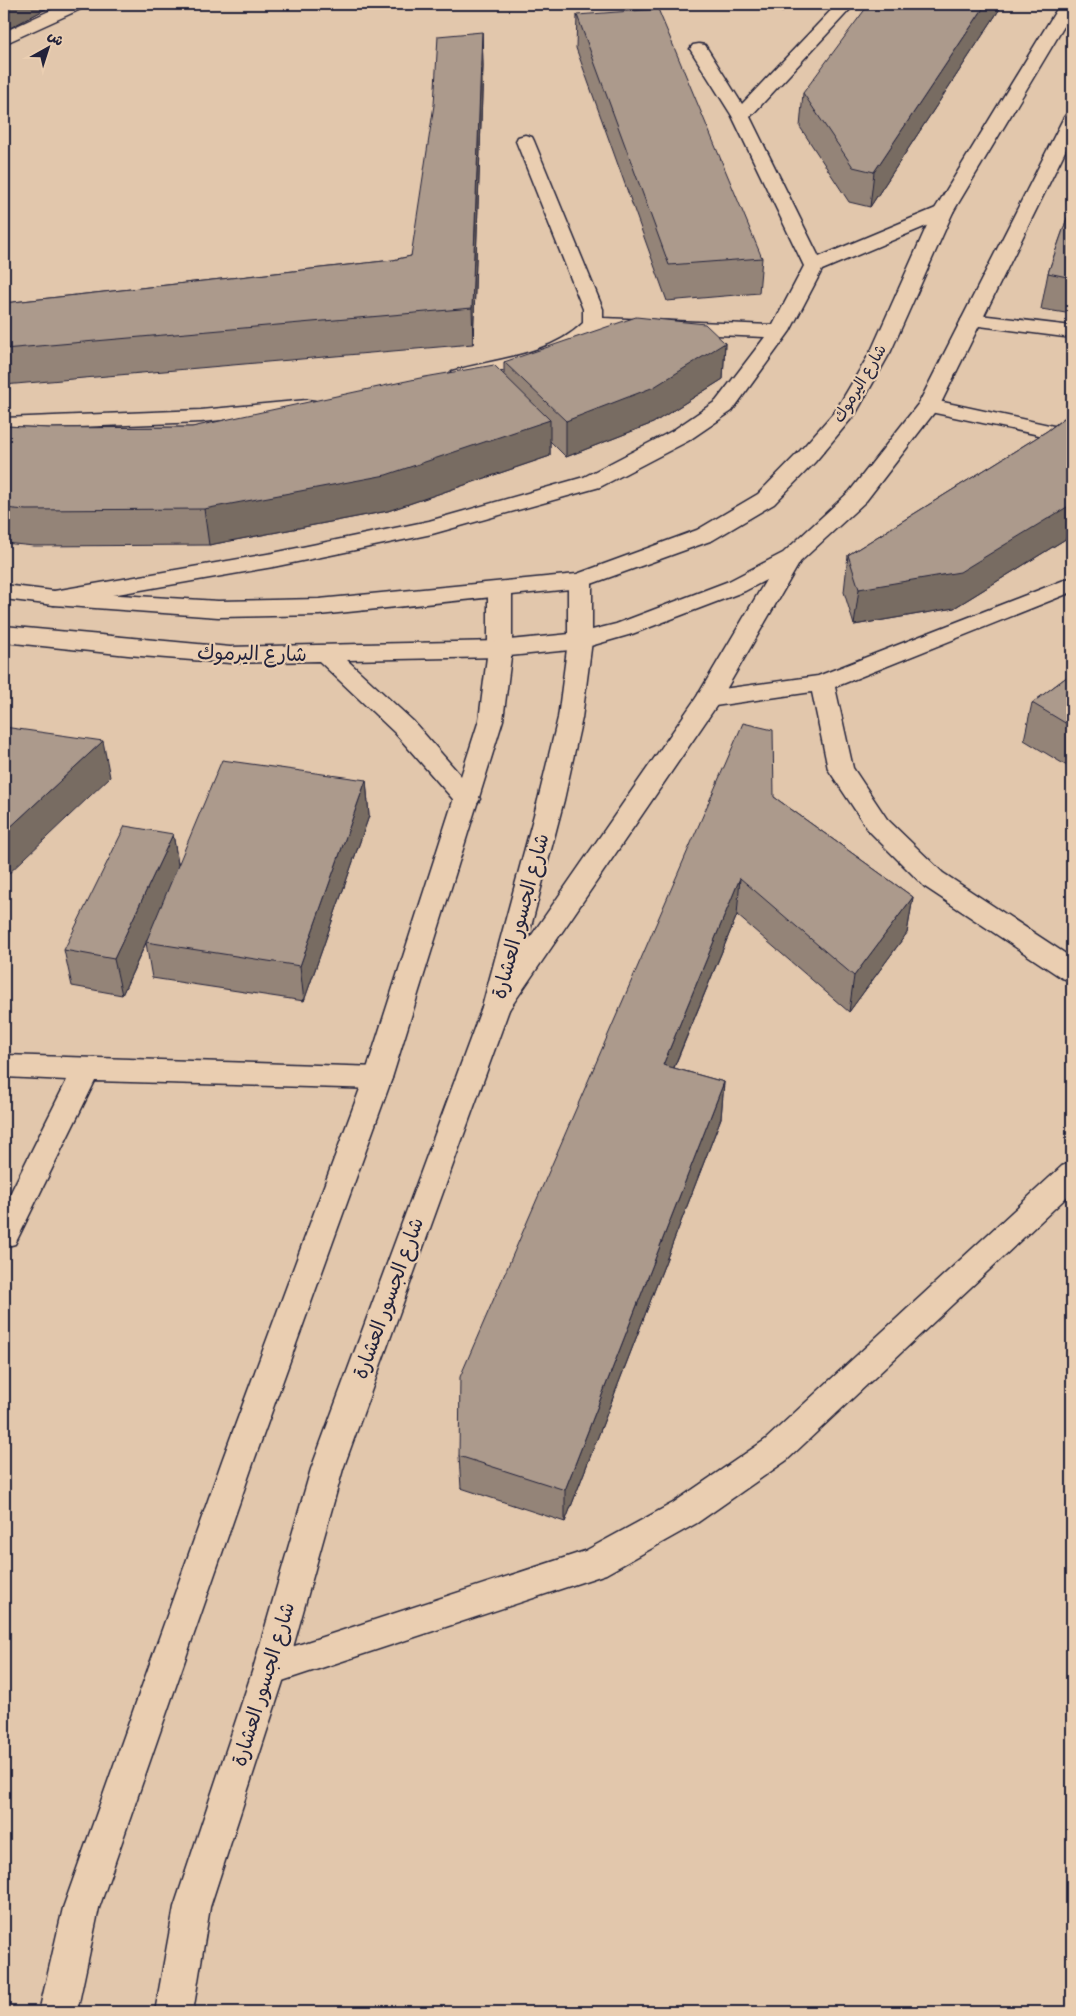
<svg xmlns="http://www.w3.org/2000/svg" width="1076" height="2016" font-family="Dekko,'Playpen Sans Arabic',sans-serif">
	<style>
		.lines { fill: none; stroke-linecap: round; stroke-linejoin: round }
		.minor-casing { stroke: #22223b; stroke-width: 3 }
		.major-casing { stroke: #22223b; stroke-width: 3 }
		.highway-casing { stroke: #22223b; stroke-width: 3 }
		.minor { fill: #eaceb1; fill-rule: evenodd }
		.major { fill: #eaceb1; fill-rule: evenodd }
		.highway { fill: #eaceb1; fill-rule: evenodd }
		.wall { fill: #948478; stroke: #22223b }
		.shaded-wall { fill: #786c62; stroke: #22223b }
		.building { fill: #ac9a8c; stroke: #22223b }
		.labels { text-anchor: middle; stroke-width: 4.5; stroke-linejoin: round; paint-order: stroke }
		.far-street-label { font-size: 16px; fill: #22223b; stroke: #eaceb1 }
		.street-label { font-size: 20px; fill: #22223b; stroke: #eaceb1 }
	</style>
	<rect width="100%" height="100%" fill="#e2c7ac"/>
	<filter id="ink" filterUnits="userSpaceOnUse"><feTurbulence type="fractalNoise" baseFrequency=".02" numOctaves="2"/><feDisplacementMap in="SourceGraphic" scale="10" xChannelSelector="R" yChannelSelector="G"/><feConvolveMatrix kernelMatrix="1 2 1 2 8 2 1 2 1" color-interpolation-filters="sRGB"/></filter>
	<g filter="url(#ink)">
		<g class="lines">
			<g class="minor-casing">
				<g id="minor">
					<path d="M64,4h22l-3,4 -79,36v-12z"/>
					<path d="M837,4h18l-105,113 69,140 117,-49 7,-2 7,2 3,4 -3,4 -128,54 -32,61 -58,80 -44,30 -88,46 -168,47 -159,33 -219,38 -8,-2 -4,-5 4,-5 8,-2 219,-38 156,-32 155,-44 88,-46 44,-30 49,-64 -167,-7 -14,14 -32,15 -93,22 -7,-2 -4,-4 4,-4c44,-12 97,-15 131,-48v-14l-67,-168 2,-4 7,-2 7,2 2,4 69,168v9l170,7 31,-59 -72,-150 -42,-67 3,-4 6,-1 6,1 37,59z"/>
					<path d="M971,314l101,12v12l-108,-14 -3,-4 3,-4z"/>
					<path d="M929,399l143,31v12l-151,-32 -3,-5 3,-5z"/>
					<path d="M307,400l8,1 3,5 -3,5 -114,11 -197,8v-12l197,-8z"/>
					<path d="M1072,577v15l-237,95 18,81 34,51 56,54 129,85v23l-10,-3 -137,-91 -56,-56 -41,-62 -16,-77 -104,15 -9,-2 -3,-6 3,-6 9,-2 110,-15z"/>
					<path d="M4,1055l374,12 10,3 4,8 -4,8 -10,3 -283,-8 -80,163 -11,3v-41l63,-126 -63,-3z"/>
					<path d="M1072,1162v30l-285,268 -90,63 -91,51 -12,4 -324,107 -12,-5 -5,-11 5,-11 327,-107 88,-48 92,-63 297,-274z"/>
				</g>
			</g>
			<g class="major-casing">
				<g id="major">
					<path d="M580,574l8,2 4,5v60l-10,77 -18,82 -54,207 -167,462 -56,200 -77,238 -17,105h-38l19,-105 79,-238 58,-200 171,-462 56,-207 20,-82 10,-77v-60l4,-5z"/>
					<path d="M500,583l8,2 4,5v59l-9,71 -111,358 -137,380 -156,450 -22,104h-38l24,-104 160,-450 141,-380 115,-358 9,-71v-59l4,-5z"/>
				</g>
			</g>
			<g class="highway-casing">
				<g id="highway">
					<path d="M1060,4h12v9l-119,199 -62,139 -35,62 -41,49 -41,42 -61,36 -133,48 -261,27 -101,2 -164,-12 -50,-6v-14l50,6 164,10 101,-2 258,-25 120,-44 61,-36 41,-42 37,-42 35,-59 62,-139z"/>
					<path d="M1072,113v24l-132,268 -74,96 -66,61 -83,143 -211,309 -10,3 -10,-3 -4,-7 216,-312 68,-115 -21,11 -113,43 -52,15 -80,8 -153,3 66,61 63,72 4,6 -4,6 -9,3 -9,-3 -63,-72 -76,-72 -89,2 -102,-8 -124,-13v-16l226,21 270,-6 80,-8 36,-9 113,-43 54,-28 67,-62 69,-88 144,-284 3,-4z"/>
				</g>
			</g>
			<use href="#minor" class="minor"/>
			<use href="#major" class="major"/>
			<use href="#highway" class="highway"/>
		</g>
		<g class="wall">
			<path d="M4,4h51l-45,24 -6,-6z"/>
			<path d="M750,4h41l-8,8z"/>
			<path d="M1003,4l-133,203 -21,-5 -49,-75 3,-34z"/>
			<path d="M577,15l185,243 -3,35 -92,8 -91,-253z"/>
			<path d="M482,32l1,34 -10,278 -469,41v-82l389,-43 18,-4z"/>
			<path d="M1072,204v110l-31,-5 7,-36z"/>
			<path d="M725,343l-2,36 -70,44 -87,34 -16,-16v15l-162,55 -179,34 -175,1 -30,-3v-117l45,2 143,-1 312,-53v-12z"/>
			<path d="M1072,397v138l-118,73 -100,17 -10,-33 4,-37 199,-124 22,-17z"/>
			<path d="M1072,673v96l-48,-29 8,-37z"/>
			<path d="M366,780l3,36 -65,185 -152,-23 -6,-35 -24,52 -50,-9 -8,-36 109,-116 5,30z"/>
			<path d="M774,797l139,100 -6,36 -58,79 -112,-97 -63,153 50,14 -3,36 -156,404 -104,-34 -2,-32z"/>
		</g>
		<g class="shaded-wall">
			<path d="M6,4h49l-45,24z"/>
			<path d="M784,4h7l-8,8z"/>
			<path d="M986,4h17l-133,203 4,-35z"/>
			<path d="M482,32l1,34 -10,278 -1,-36z"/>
			<path d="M725,343l-2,36 -70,44 -87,34v-36z"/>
			<path d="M550,420v36l-162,55 -179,34 -5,-36z"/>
			<path d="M1072,504v31l-118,73 -100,17 5,-36z"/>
			<path d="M103,741l7,36 -106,101v-45z"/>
			<path d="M366,780l3,36 -65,185 -4,-35z"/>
			<path d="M173,834l6,36 -57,125 -8,-36z"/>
			<path d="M740,878l-3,37 -77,186 3,-36z"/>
			<path d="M913,897l-6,36 -58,79 5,-36z"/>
			<path d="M724,1082l-3,36 -156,404v-32z"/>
		</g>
		<g class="building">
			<path d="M869,4h117l-112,168 -21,-5 -50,-74z"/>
			<path d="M658,9l104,249 -93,7 -92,-250z"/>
			<path d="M482,32l-10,276 -468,41v-46l389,-43 18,-4 23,-151 4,-69z"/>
			<path d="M1072,204v74l-24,-5z"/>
			<path d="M636,317l69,7 20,19 -71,44 -88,34 -62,-59z"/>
			<path d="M494,365l56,55 -164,55 -182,34 -178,1 -22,-2v-82l45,2 143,-1 233,-50z"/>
			<path d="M1071,413h1v91l-112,68 -101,17 -11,-34 199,-124z"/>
			<path d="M1072,673v54l-40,-24z"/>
			<path d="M743,723l30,7 1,67 139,100 -59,79 -114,-98 -77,187 61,17 -159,408 -106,-34 1,-79z"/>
			<path d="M4,727l99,14 -99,92z"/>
			<path d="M222,760l144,20 -66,186 -154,-24z"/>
			<path d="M125,826l48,8 -59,125 -50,-9z"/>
		</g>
	</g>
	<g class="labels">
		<g class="far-street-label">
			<text transform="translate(859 383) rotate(-59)" y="6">شارع اليرموك</text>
		</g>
		<g class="street-label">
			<text transform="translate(252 653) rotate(1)" y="7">شارع اليرموك</text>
			<text transform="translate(520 916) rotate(-75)" y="7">شارع الجسور العشارة</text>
			<text transform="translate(388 1298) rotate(-70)" y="7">شارع الجسور العشارة</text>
			<text transform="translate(263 1684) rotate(-73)" y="7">شارع الجسور العشارة</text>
		</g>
	</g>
	<rect width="1076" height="2016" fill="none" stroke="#eaceb1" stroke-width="20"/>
	<rect x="10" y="10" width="1056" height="1996" fill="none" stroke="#22223b" stroke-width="2" filter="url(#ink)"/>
	<g transform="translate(48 48) rotate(39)" stroke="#eaceb1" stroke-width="4" paint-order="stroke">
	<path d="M0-4L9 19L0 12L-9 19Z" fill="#22223b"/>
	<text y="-8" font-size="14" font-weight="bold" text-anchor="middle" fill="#22223b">ش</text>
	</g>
</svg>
